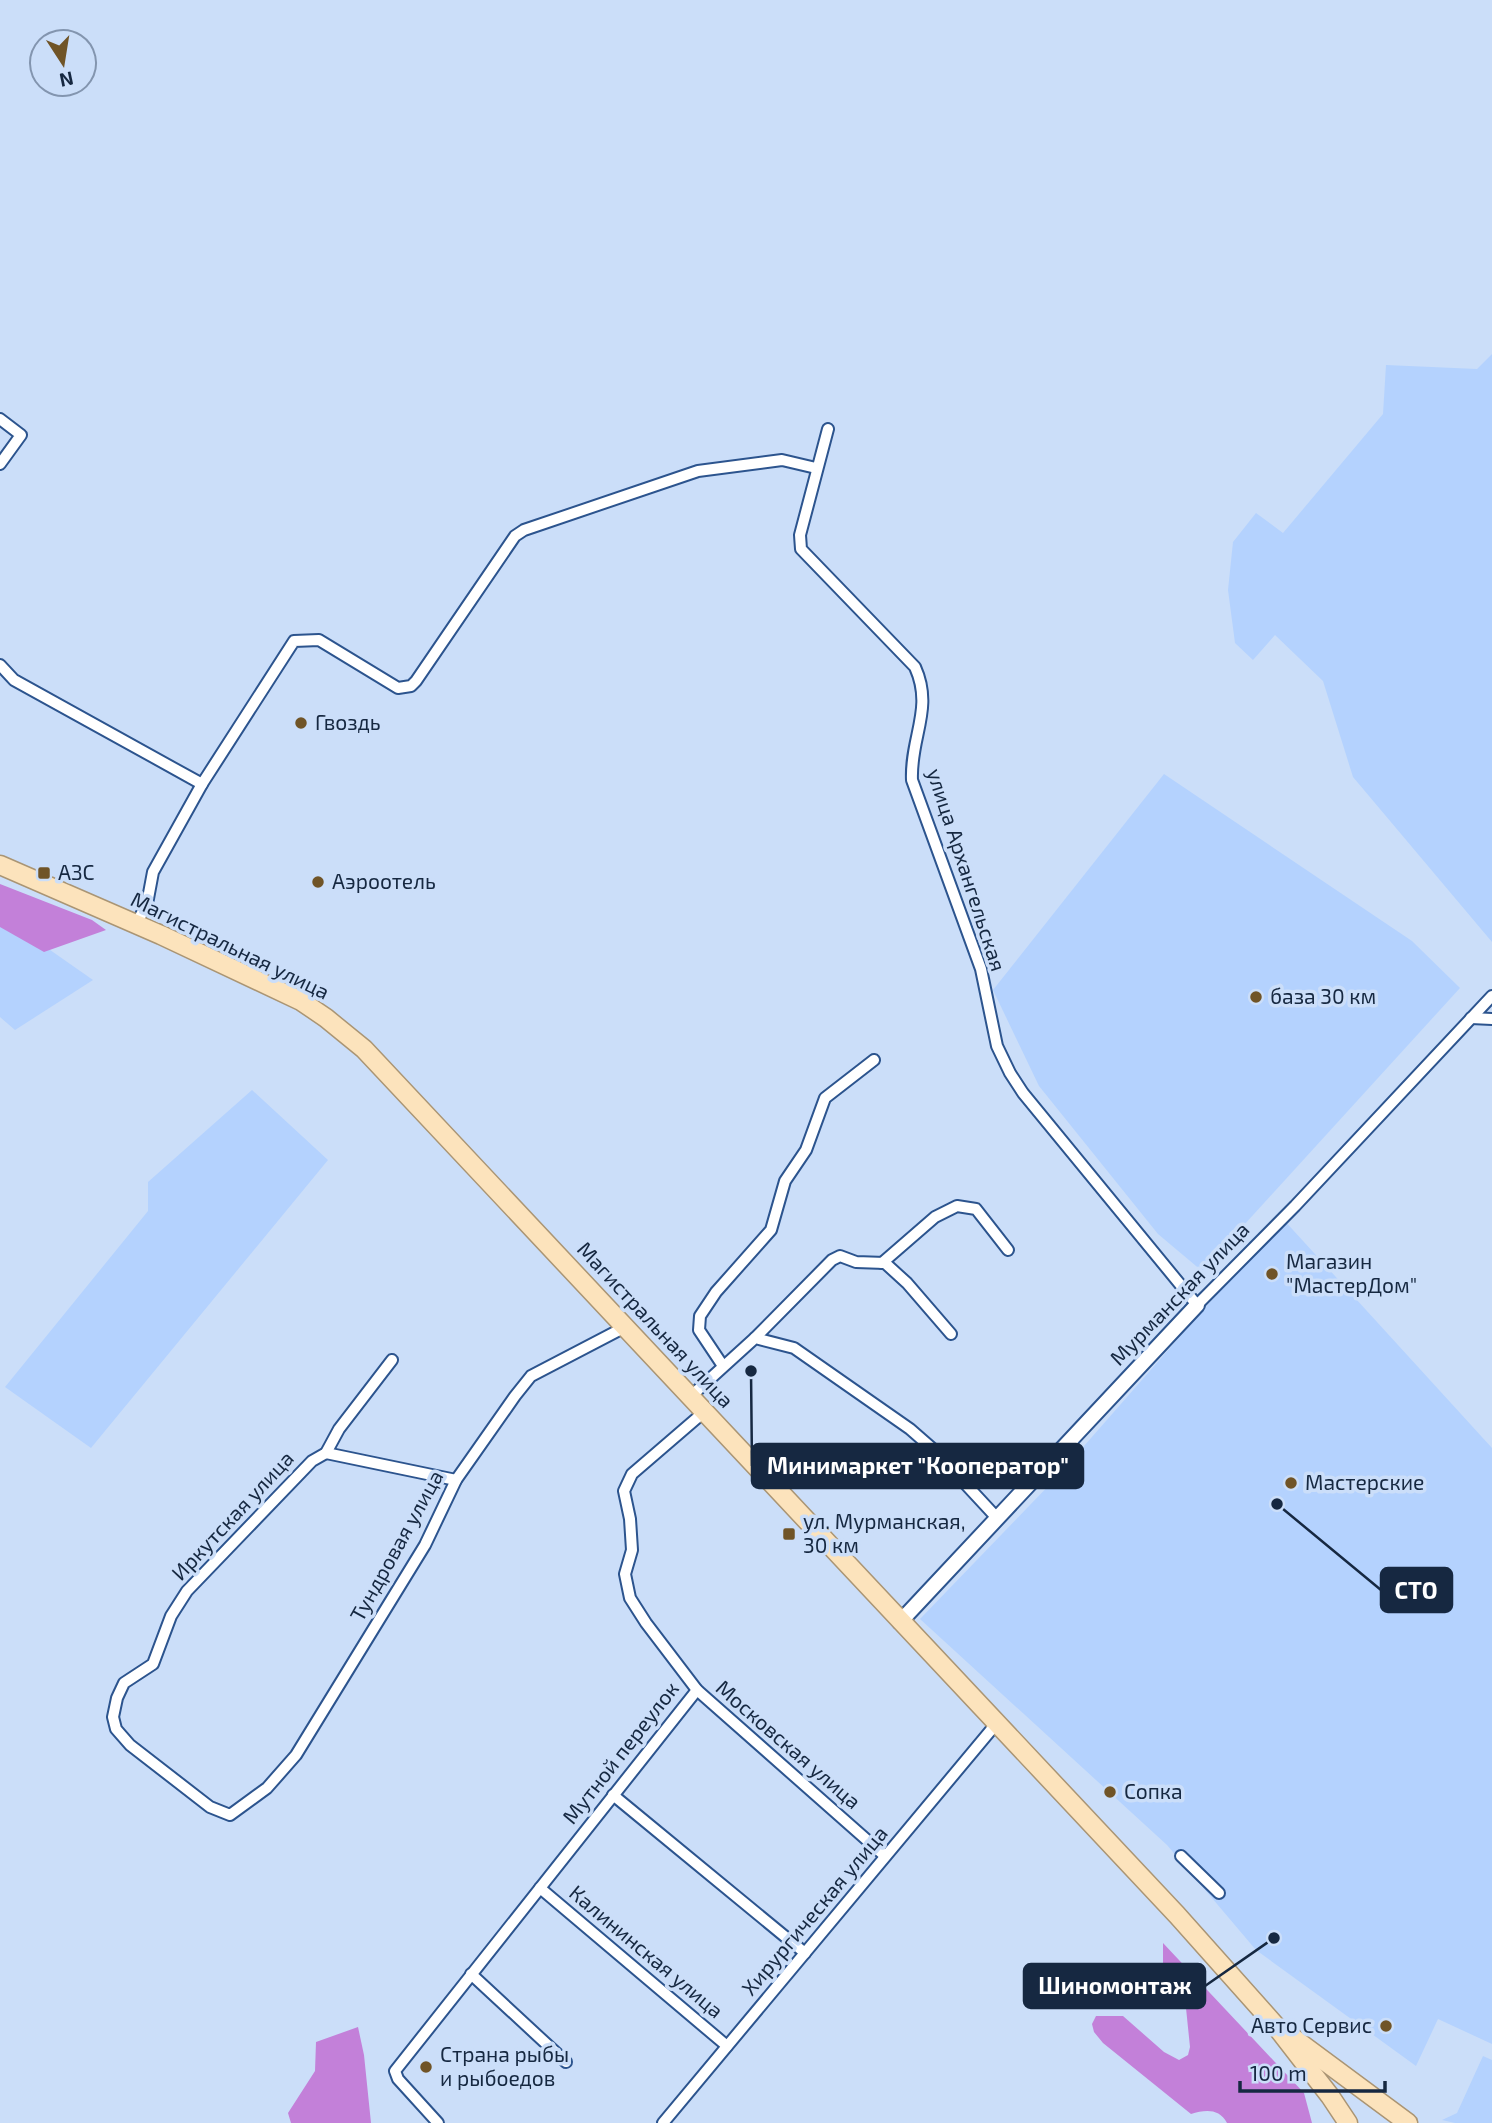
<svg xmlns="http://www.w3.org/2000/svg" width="1492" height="2123" font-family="'Exo 2',sans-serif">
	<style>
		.built { fill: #b4d2fe }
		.forest { fill: #c380d9 }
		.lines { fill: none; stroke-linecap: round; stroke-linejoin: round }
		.minor-casing { stroke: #2c548e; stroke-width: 14 }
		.tertiary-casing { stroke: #2c548e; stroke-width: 18 }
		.primary-casing { stroke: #aa9574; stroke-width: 21 }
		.minor { stroke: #fff; stroke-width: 10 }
		.tertiary { stroke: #fff; stroke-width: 14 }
		.primary { stroke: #fce3bc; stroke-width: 18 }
		.poi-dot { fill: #705427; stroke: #cbdef9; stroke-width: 2.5 }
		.labels { text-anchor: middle; stroke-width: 7; stroke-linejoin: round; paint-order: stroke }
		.poi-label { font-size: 21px; fill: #162841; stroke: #cbdef9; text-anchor: start }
		.street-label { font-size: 21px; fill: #162841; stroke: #cbdef9 }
		.leader { fill: none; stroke: #162841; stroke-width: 2.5 }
		.callout-dot { fill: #162841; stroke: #cbdef9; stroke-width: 2.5 }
		.callout { fill: #162841; stroke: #162841; stroke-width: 2.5 }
		.callout-label { font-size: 23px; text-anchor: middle; font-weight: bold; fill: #fff }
	</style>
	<rect width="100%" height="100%" fill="#cbdef9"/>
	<g class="built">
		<path d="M1492,354v588l-139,-165 -30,-96 -48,-46 -22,25 -18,-17 -7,-53 5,-48 23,-29 27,20 100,-119 3,-49 91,4z"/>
		<path d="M1164,774l248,167 48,47 -258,283 -44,-37 -119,-148 -46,-96z"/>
		<path d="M0,915l93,65 -78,50 -15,-13z"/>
		<path d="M252,1090l76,70 -237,288 -86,-61 143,-176v-29z"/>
		<path d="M1283,1219l209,229v596l-54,-25 -22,47 -160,-116 -89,-105 -247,-226 136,-141z"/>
		<path d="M1483,2056l9,4v63h-37l-13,-3 15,-7z"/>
	</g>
	<g class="forest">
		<path d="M0,884l92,36 14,10 -62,22 -44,-25z"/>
		<path d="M1163,1943l141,150 8,30h-85c-8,-15 -22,-13 -36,-9l-88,-71 -9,-11 -2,-8 4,-8h27l41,36 15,8 9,-5 2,-8 -4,-39 -16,-16 -7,-21z"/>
		<path d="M358,2027l6,28 7,68h-80l-3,-10 27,-42 1,-29z"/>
	</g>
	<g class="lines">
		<g class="minor-casing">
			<g id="minor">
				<path d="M0,419l21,16 -21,29"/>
				<path d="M828,429l-28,106 1,14 114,118c19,42 -5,70 -3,113l69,189 16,77 13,27 13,20 174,212 98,-99 197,-210"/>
				<path d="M0,665l14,15 188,104"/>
				<path d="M136,924l11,-20 6,-32 49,-88 92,-143 25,-1 79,48 13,-2 5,-5 99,-145 9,-6 174,-59 84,-11 34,8"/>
				<path d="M1471,1018l21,1"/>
				<path d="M882,1263l53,-46 22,-11 19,3 32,41"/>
				<path d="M755,1338l77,-78 8,-4 16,6 29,1 22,20 44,51"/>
				<path d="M392,1360l-53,69 -13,24 -14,8 -125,130 -16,25 -18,48 -29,19 -7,15 -4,19 3,12 14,16 80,62 20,8 37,-27 29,-33 129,-210 31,-65 59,-84 16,-20 94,-49"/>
				<path d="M723,1366l-24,-36 1,-14 16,-24 55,-62 14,-49 21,-31 19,-52 49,-38"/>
				<path d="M690,1397l65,-59 39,10 116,81 24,21 63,68"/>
				<path d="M704,1412l-72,62 -8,17 6,28 2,31 -7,24 5,24 16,25 51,67 188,166"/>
				<path d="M326,1453l130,27"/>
				<path d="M613,1795l192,158"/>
				<path d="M1181,1856l38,37"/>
				<path d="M540,1888l187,158"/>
				<path d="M471,1974l95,88"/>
				<path d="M438,2123l-40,-44 -3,-8 302,-381"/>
				<path d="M663,2123l333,-399"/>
			</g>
		</g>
		<g class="tertiary-casing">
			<path id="tertiary" d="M900,1622l297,-317"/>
		</g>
		<g class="primary-casing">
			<g id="primary">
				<path d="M0,865l161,70 140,66 25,17 38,31 813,866 98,110 55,71 18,27"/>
				<path d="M1292,2037l116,86"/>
			</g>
		</g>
		<use href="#minor" class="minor"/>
		<use href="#tertiary" class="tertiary"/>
		<use href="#primary" class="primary"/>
	</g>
	<g class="poi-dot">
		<circle cx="301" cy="723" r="7"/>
		<rect x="37" y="866" width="14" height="14" rx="3.5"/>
		<circle cx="318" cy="882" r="7"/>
		<circle cx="1256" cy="997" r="7"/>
		<circle cx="1272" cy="1274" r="7"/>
		<circle cx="1291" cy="1483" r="7"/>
		<rect x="782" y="1527" width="14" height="14" rx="3.5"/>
		<circle cx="1110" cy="1792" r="7"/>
		<circle cx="1386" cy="2026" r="7"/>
		<circle cx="426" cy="2067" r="7"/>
	</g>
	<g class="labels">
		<g class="poi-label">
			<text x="315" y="730">Гвоздь</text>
			<text x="58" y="880">АЗС</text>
			<text x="332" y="889">Аэроотель</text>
			<text x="1270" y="1004">база 30 км</text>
			<text x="1286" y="1269">Магазин<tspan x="1286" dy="24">"МастерДом"</tspan></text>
			<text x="1305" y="1490">Мастерские</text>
			<text x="803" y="1529">ул. Мурманская,<tspan x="803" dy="24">30 км</tspan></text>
			<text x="1124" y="1799">Сопка</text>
			<text x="1372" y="2033" text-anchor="end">Авто Сервис</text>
			<text x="440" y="2062">Страна рыбы<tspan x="440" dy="24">и рыбоедов</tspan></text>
		</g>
		<g class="street-label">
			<text transform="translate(966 870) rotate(72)" y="7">улица Архангельская</text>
			<text transform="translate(230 946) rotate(26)" y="7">Магистральная улица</text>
			<text transform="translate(1180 1294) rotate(-46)" y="7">Мурманская улица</text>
			<text transform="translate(655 1325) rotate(47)" y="7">Магистральная улица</text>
			<text transform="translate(233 1516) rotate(-47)" y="7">Иркутская улица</text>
			<text transform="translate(397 1546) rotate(-61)" y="7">Тундровая улица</text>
			<text transform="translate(788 1745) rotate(41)" y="7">Московская улица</text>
			<text transform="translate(621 1753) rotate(-52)" y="7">Мутной переулок</text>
			<text transform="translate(815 1911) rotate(-50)" y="7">Хирургическая улица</text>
			<text transform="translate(646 1952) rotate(40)" y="7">Калининская улица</text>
		</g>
	</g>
	<path class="leader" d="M751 1371L752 1466M1277 1504L1381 1590M1274 1938L1205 1986"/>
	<g class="callout-dot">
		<circle cx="751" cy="1371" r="7"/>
		<circle cx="1277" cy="1504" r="7"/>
		<circle cx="1274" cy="1938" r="7"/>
	</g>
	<g class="callout">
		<rect x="752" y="1444" width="331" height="44" rx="7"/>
		<rect x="1381" y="1568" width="71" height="44" rx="7"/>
		<rect x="1024" y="1964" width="181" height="44" rx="7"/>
	</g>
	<g class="callout-label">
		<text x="918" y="1474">Минимаркет "Кооператор"</text>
		<text x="1416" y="1599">СТО</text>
		<text x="1115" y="1994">Шиномонтаж</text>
	</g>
	<g transform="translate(63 63) rotate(168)"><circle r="33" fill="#cbdef9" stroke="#8395af" stroke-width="2"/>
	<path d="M0-5L12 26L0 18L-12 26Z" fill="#705427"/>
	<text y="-10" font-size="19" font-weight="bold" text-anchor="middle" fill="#162841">N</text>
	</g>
	<path d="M1240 2081v10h145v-10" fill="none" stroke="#162841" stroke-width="3.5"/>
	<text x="1250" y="2081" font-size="21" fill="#162841" stroke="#cbdef9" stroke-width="5" paint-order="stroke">100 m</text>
</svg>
